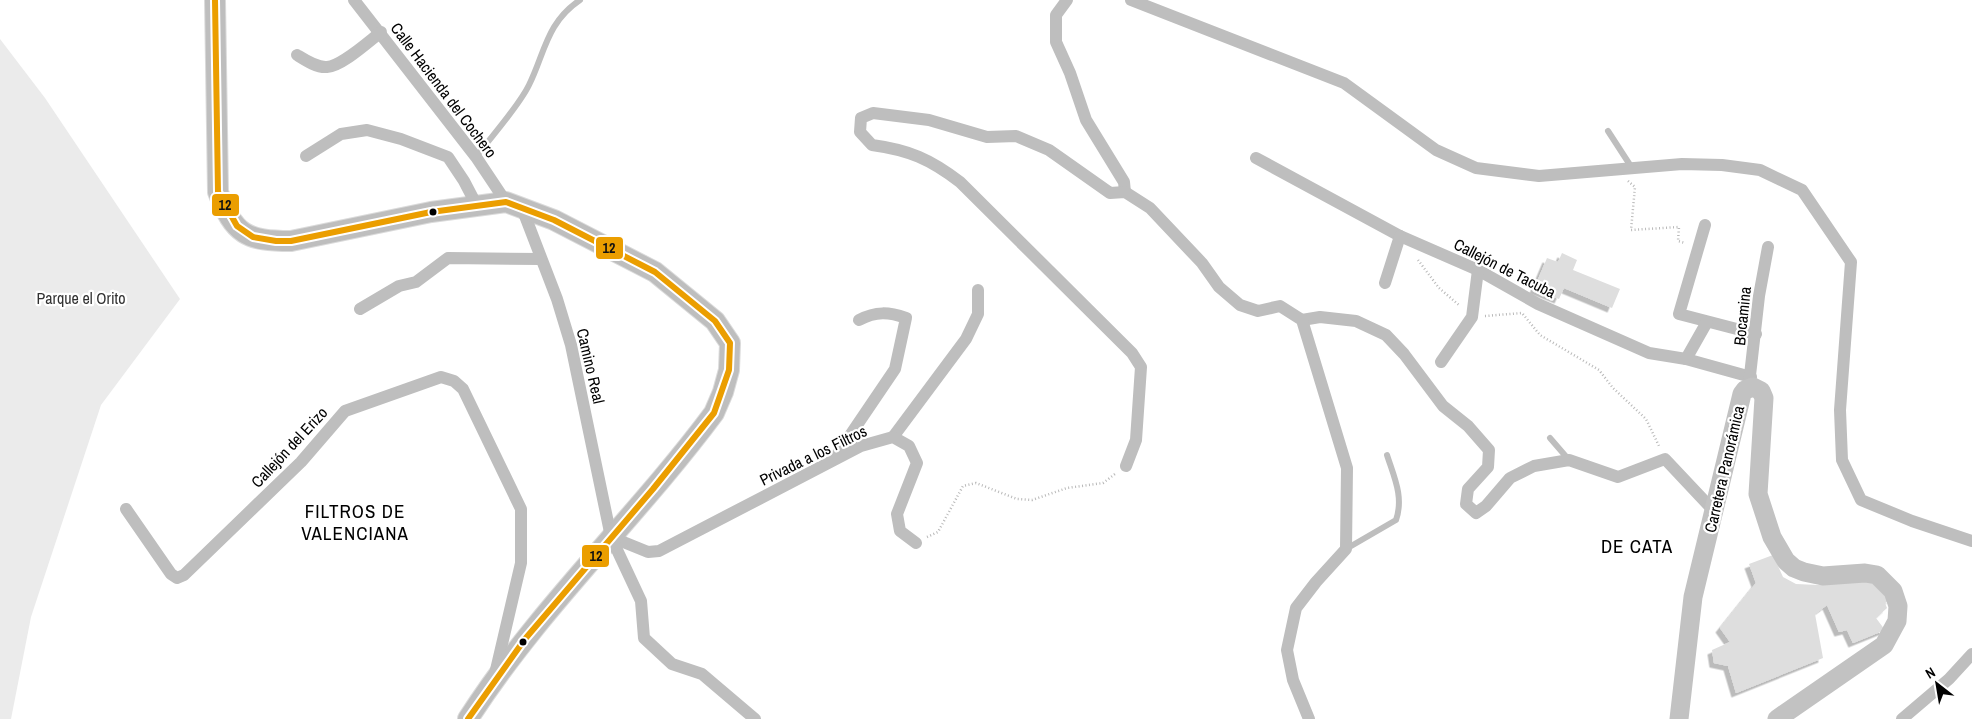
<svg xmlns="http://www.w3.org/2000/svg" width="1972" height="719" font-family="'Archivo Narrow',sans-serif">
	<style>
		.green { fill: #ebebeb }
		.building { fill: #dedede; filter: url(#shadow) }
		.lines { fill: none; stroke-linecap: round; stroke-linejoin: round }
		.primary-casing { stroke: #dbdbdb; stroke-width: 22 }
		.path { stroke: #b9b9b9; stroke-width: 2.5; stroke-dasharray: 1 2.5; stroke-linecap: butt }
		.lane { stroke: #bebebe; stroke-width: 6 }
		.street { stroke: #bebebe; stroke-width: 12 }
		.secondary { stroke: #c2c2c2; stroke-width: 19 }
		.primary { stroke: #bebebe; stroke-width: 20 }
		.bus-1-casing { stroke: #fff; stroke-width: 10 }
		.bus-1 { stroke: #eb9e00; stroke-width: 6 }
		.bus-dot { fill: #000; stroke: #fff; stroke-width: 2 }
		.labels { text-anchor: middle; stroke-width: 4.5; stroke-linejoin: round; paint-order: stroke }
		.street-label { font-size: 16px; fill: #000; stroke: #fff }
		.park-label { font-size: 16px; fill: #313131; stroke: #fff }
		.quarter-label { font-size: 19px; letter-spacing: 1px; fill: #000; stroke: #fff }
		.line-badge { stroke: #fff; stroke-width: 2 }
		.pale-badge-label { font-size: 14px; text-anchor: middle; font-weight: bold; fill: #111 }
	</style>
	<defs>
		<filter id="shadow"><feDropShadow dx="-4.5" dy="4.5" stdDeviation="0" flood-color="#0004"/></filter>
	</defs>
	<rect width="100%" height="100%" fill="#fff"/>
	<path class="green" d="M0,39l45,59 135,201 -79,106 -70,212 -20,102h-11z"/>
	<g class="building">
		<path d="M1562,253l15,7 -4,10 47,19 -8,19 -48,-20 -5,11 -25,-10 13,-31 11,4z"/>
		<path d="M1773,555l10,22 13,7 22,1 56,-6 17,20 -6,4 2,5 -11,10 9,12 -32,13 -6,-13 -8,2 -12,-27 -12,9 8,44 -87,35 -8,-27 -14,-3 -2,-13 18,-8 -10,-14 36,-45 -7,-19z"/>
	</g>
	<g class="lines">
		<g class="primary-casing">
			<path id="primary" d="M215,0l3,192c16,43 29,49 73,49l140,-29 75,-10 48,18 101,52 60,49 15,22 -1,27 -6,22 -9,21c-78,105 -175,195 -246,306"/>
		</g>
		<g class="path">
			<path d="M1628,181l7,6 -4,43 48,-3 -1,14 7,2"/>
			<path d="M1418,260l21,28 20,17"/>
			<path d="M1485,316l37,-3 18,22 59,35 14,18 33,31 13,27"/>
			<path d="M927,537l11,-5 25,-46 13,-3 41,16 15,1 35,-12 36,-5 12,-9"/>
		</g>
		<g class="lane">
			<path d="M1608,131l24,37"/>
			<path d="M476,157c15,-20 43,-51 53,-72 16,-32 17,-62 51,-85"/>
			<path d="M1550,438l19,22"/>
			<path d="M1346,549l50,-29c8,-23 -2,-43 -9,-65"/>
		</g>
		<g class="street">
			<path d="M354,0l122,157 30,45"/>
			<path d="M1067,0l-11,15v27l14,31 16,47 38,62 1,10"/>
			<path d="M1131,0l213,83 92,67 40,18 63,8 143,-12 40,1 38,5 42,20 49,72 -11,148 2,50 19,40 51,21 60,20"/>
			<path d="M297,55c8,5 20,13 30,12 15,-1 41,-25 54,-35"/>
			<path d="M306,156l35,-22 26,-4 34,9 47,18 16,24 13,25"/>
			<path d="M1256,158l144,78 78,34 60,34 111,49 37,6 65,18"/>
			<path d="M522,208l35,91 14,46 40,192 30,64 3,37 28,26 30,10 53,45"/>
			<path d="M1705,225l-26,89 77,20"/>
			<path d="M1385,283l15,-47"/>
			<path d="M360,309l39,-23 17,-4 32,-24 93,1"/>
			<path d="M1302,320l18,-3 36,4 30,14 18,19 39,52 25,20 21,24 -1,17 -20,22 -2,15 10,9 10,-7 24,-28 24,-12 35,-6 49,17 47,-18 49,52"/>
			<path d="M1686,359l21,-37"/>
			<path d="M1441,362l31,-45 6,-47"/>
			<path d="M1749,384l10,-88 9,-49"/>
			<path d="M893,437l73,-98 12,-25v-24"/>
			<path d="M834,459l61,-90 11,-51c-17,-6 -30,-7 -47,2"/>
			<path d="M1126,466l10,-26 5,-73 -9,-14 -172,-171c-30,-23 -51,-32 -88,-37l-12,-13 1,-14 12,-5 56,7 58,17 29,-1 33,14 61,43 15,-1 25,16 52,55 17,24 21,18 18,6 22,-5 22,14 45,148 -1,81 -30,33 -20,26 -9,42 6,30 16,39"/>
			<path d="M126,509l45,65 6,4 7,-3 117,-113 44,-51 96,-34 13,4 9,8 58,120v54l-26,111"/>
			<path d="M611,537l37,15 11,-1 202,-105 32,-9 16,9 8,17 -20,51 3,17 16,12"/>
			<path d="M1902,719l47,-40 23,-25"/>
		</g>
		<path class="secondary" d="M1679,719l14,-122 49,-203 3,-4 8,-3 8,4 3,7 -6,96 14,43 14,24 8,7 10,4 19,4 42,-3 12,2 16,16 5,15 -1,15 -13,24 -107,74"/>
		<use href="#primary" class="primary"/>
		<g class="bus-1-casing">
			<path id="bus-1" d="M215,0l3,192 19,34 16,11 23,4h15l140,-29 75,-10 48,18 101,52 60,49 15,22 -1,27 -15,43 -61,76 -128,150 -57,80"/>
		</g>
		<use href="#bus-1" class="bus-1"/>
	</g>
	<g class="bus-dot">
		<circle cx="433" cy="212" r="4.5"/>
		<circle cx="523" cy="642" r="4.5"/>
	</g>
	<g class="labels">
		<g class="street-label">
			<text transform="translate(444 90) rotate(53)" y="6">Calle Hacienda del Cochero</text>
			<text transform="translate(1505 268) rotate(27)" y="6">Callejón de Tacuba</text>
			<text transform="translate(1742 316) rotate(-84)" y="6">Bocamina</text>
			<text transform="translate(591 366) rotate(77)" y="6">Camino Real</text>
			<text transform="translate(289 447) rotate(-47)" y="6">Callejón del Erizo</text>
			<text transform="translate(813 455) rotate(-26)" y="6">Privada a los Filtros</text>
			<text transform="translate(1724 469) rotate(-77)" y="6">Carretera Panorámica</text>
		</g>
		<g class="park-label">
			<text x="81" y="304">Parque el Orito</text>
		</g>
		<g class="quarter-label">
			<text x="355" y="518">FILTROS DE<tspan x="355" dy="22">VALENCIANA</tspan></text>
			<text x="1637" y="553">DE CATA</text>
		</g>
	</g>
	<g class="line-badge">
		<rect x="211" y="193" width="29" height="24" rx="5" fill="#eb9e00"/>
		<rect x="595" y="236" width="29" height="24" rx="5" fill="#eb9e00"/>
		<rect x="581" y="544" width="29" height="24" rx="5" fill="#eb9e00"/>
	</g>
	<g class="pale-badge-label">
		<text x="225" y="210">12</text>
		<text x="609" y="253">12</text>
		<text x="596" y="561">12</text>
	</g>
	<g transform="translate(1937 684) rotate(329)" stroke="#ffffff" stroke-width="4" paint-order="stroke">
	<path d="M0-4L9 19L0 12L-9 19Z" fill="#000000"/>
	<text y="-8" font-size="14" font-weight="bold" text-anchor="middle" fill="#000000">N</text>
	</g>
</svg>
